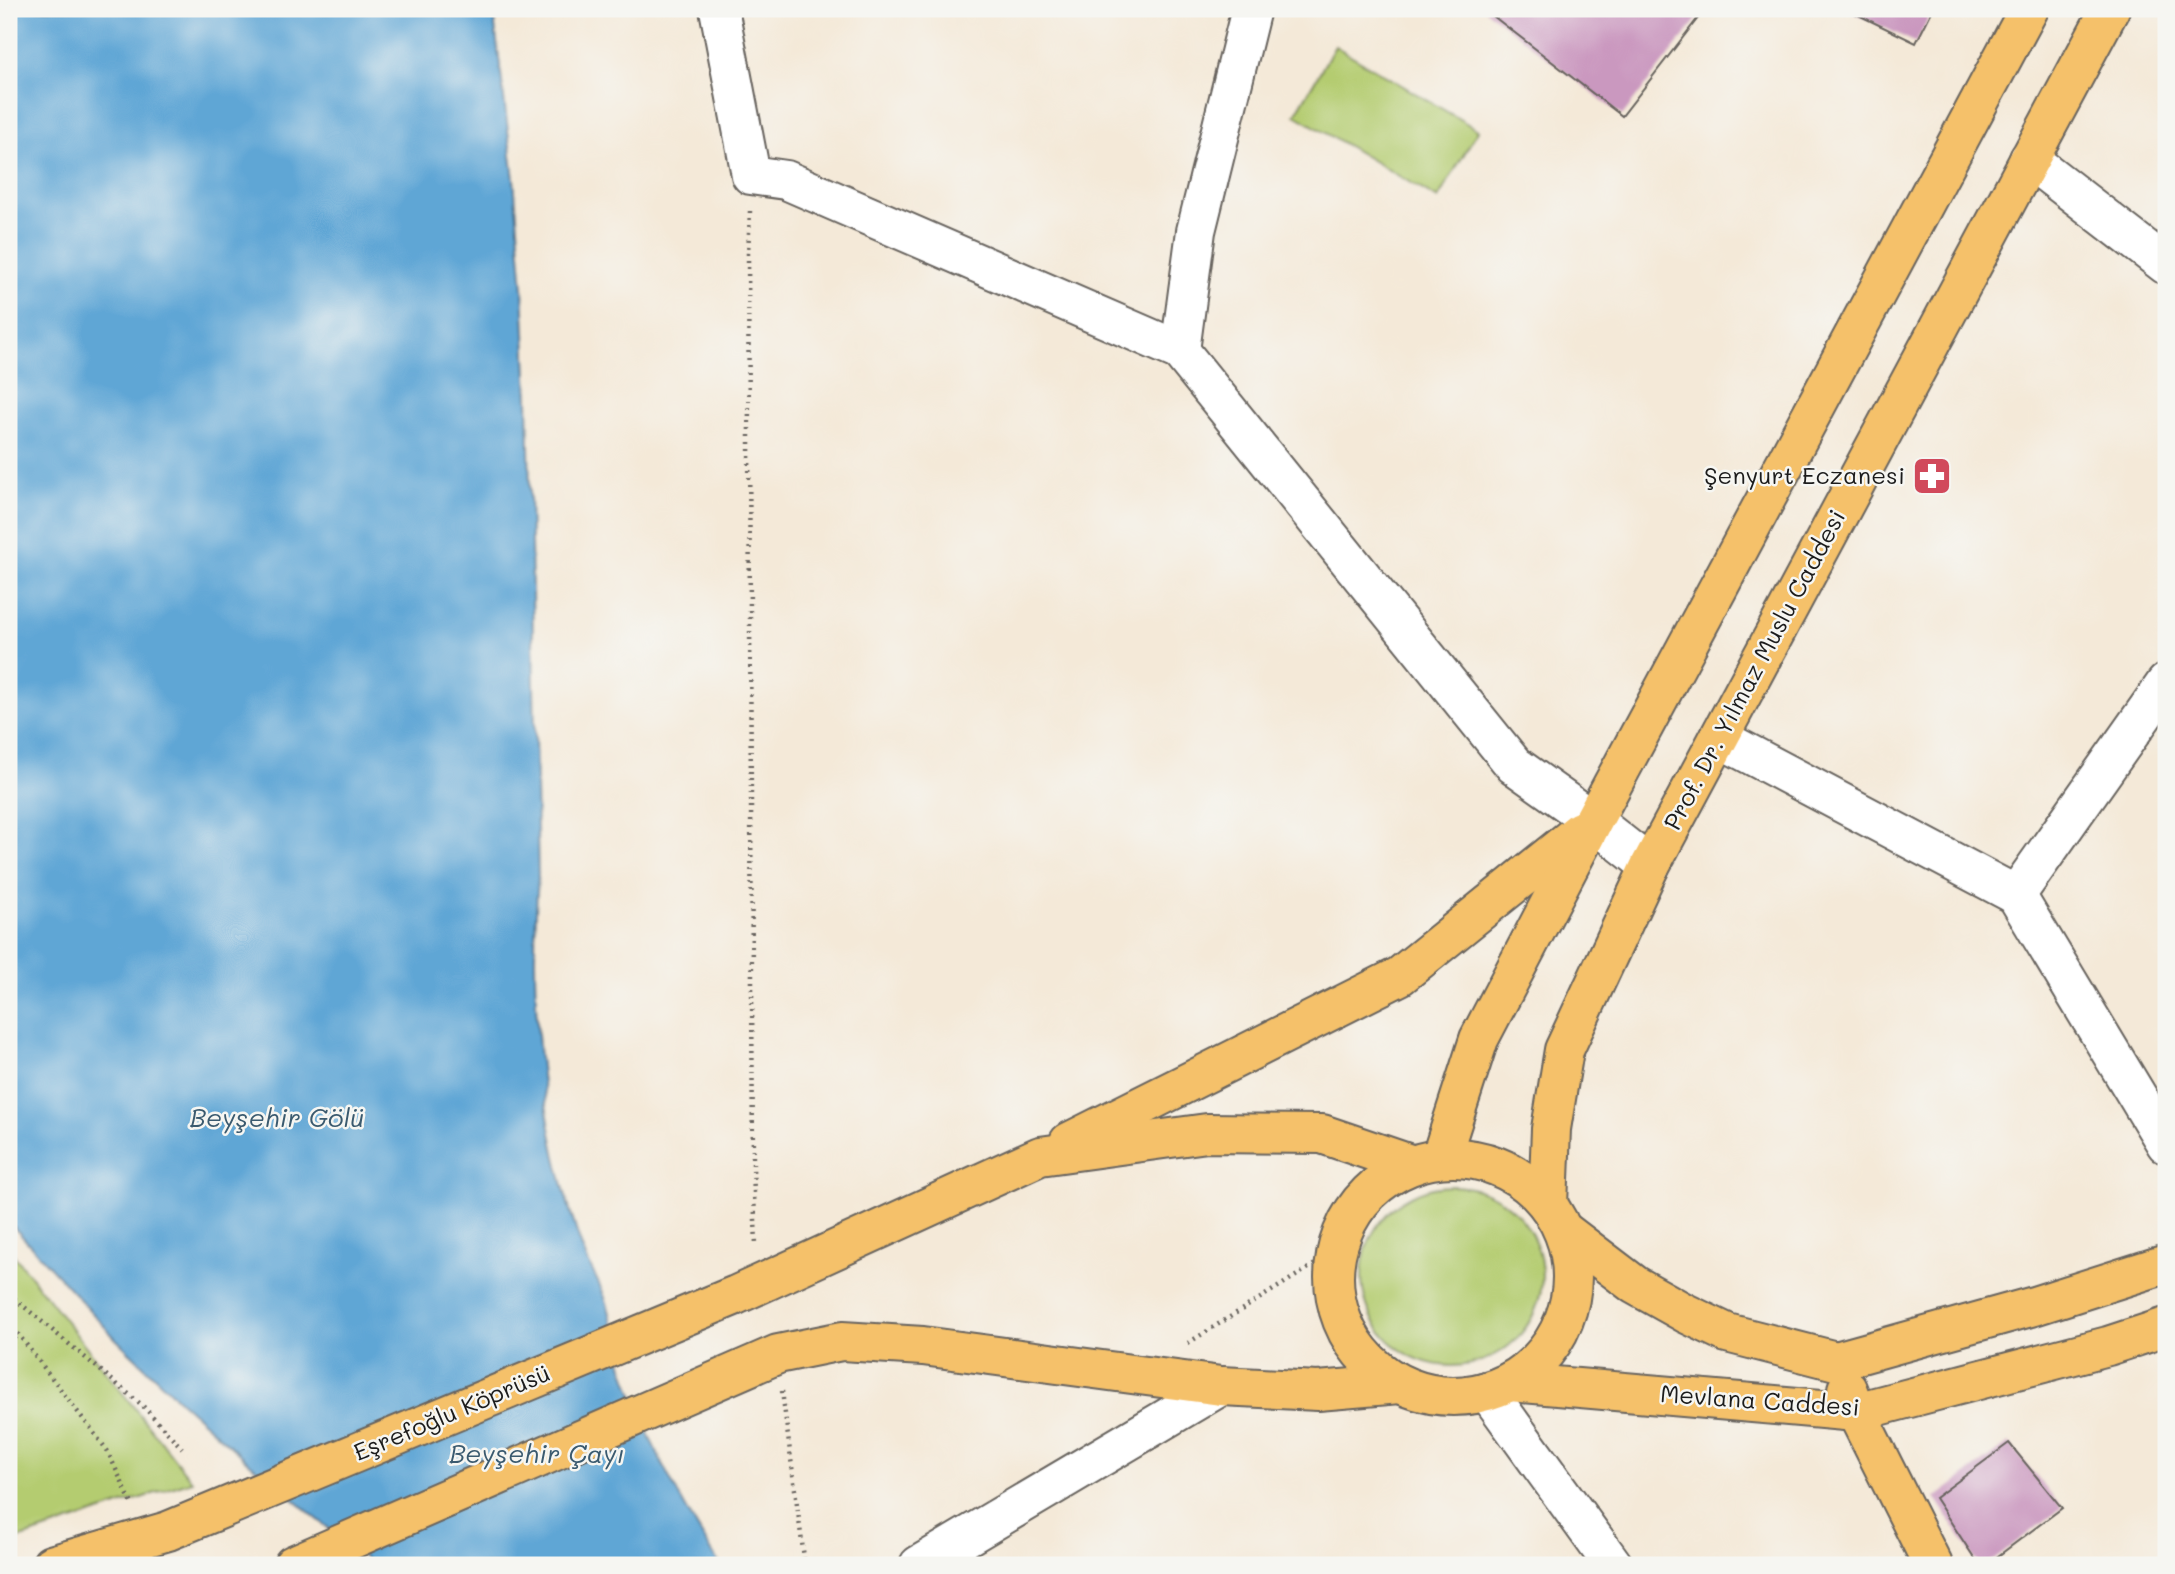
<svg xmlns="http://www.w3.org/2000/svg" width="2175" height="1574" font-family="Mali,sans-serif">
	<style>
		.green { fill: #b4cc70; stroke: #687446; stroke-width: 2 }
		.water { fill: #5fa6d5; stroke: #3e6178; stroke-width: 2 }
		.building { fill: #ca98bf }
		.lines { fill: none; stroke-linecap: round; stroke-linejoin: round }
		.minor-casing { stroke: #68645e; stroke-width: 42 }
		.major-casing { stroke: #68645e; stroke-width: 42 }
		.path { stroke: #68645e; stroke-width: 4.5; stroke-dasharray: 2 5; stroke-linecap: butt }
		.minor { stroke: #fff; stroke-width: 38 }
		.major { stroke: #f5c16b; stroke-width: 38 }
		.labels { text-anchor: middle; stroke-width: 5; stroke-linejoin: round; paint-order: stroke }
		.poi-label { font-size: 24px; fill: #1c1c1c; stroke: #f6f6f2; text-anchor: end }
		.street-label { font-size: 24px; fill: #1c1c1c; stroke: #f6f6f2 }
		.water-label { font-size: 26px; font-style: italic; fill: #3a5a6f; stroke: #f6f6f2 }
	</style>
	<rect width="100%" height="100%" fill="#f6f6f2"/>
	<filter id="ink" filterUnits="userSpaceOnUse"><feTurbulence type="fractalNoise" baseFrequency=".0143" numOctaves="2"/><feDisplacementMap in="SourceGraphic" scale="14" xChannelSelector="R" yChannelSelector="G"/><feConvolveMatrix kernelMatrix="1 2 1 2 8 2 1 2 1" color-interpolation-filters="sRGB"/></filter>
	<filter id="wash" filterUnits="userSpaceOnUse"><feTurbulence type="fractalNoise" baseFrequency=".00686" numOctaves="4" result="noise"/><feDisplacementMap in="SourceGraphic" scale="28" xChannelSelector="R" yChannelSelector="G"/><feGaussianBlur stdDeviation="1.57" result="paint"/><feColorMatrix in="noise" values="0 0 0 0 0 0 0 0 0 0 0 0 0 0 0 0 0 1.4 0 .05"/><feComposite in="paint" operator="in"/></filter>
	<g filter="url(#wash)">
		<rect width="100%" height="100%" fill="#f4e9d8"/>
		<g class="green">
			<path d="M1335,46l143,84 -40,69 -143,-84z"/>
			<circle cx="1452" cy="1276" r="90"/>
			<path d="M9,1249l183,232 -183,61z"/>
		</g>
		<path class="water" d="M9,9h484l21,170 9,109 5,110 10,479c-8,111 -1,220 30,327 5,15 9,31 15,46 7,18 18,35 24,53 5,15 7,31 11,47 5,17 11,34 17,50 21,59 52,112 85,165h-347l-126,-104 -67,-60 -64,-62 -107,-117z"/>
		<g id="blocks">
			<g class="building">
				<path d="M1484,9h221l-83,107z"/>
				<path d="M1846,9h87l-17,34z"/>
				<path d="M2009,1443l53,65 -76,57h-7l-44,-67z"/>
			</g>
		</g>
	</g>
	<g filter="url(#ink)">
		<use href="#blocks" fill-opacity="0" stroke="#68645e" stroke-width="2"/>
		<g class="lines">
			<g class="minor-casing">
				<g id="minor">
					<path d="M719,9l32,166 35,5 394,171 334,414 79,56 57,45"/>
					<path d="M2029,159l137,106"/>
					<path d="M1180,351l16,-120 55,-222"/>
					<path d="M1719,738l297,157 150,249"/>
					<path d="M2016,895l150,-212"/>
					<path d="M1487,1391l126,174"/>
					<path d="M919,1565l302,-179"/>
				</g>
			</g>
			<g class="major-casing">
				<g id="major">
					<path d="M1069,1142l331,-166 180,-145"/>
					<path d="M1441,1157l38,-118 114,-218 436,-812"/>
					<circle cx="1453" cy="1277" r="119"/>
					<path d="M1548,1205l3,-76 13,-79 86,-184 460,-857"/>
					<path d="M1564,1231l71,54 50,28 42,20 109,28 198,-55 132,-42"/>
					<path d="M1510,1382l346,30 252,-66 58,-19"/>
					<path d="M1847,1389l9,23 77,153"/>
					<path d="M51,1565l117,-34 568,-236 304,-139 167,-23 115,1 88,30"/>
					<path d="M293,1565l485,-211 64,-13 81,5 298,40 97,5 82,-7"/>
				</g>
			</g>
			<g class="path">
				<path d="M750,211l-2,42 5,914 3,78"/>
				<path d="M9,1294l133,111 40,43"/>
				<path d="M9,1322l98,128 25,54"/>
				<path d="M9,1342l10,-8"/>
				<path d="M1188,1343l148,-92"/>
				<path d="M782,1391l23,174"/>
			</g>
			<use href="#minor" class="minor"/>
			<use href="#major" class="major"/>
		</g>
	</g>
	<defs>
		<g id="pharmacy-square" transform="scale(2.0125)"><rect x="-9" y="-9" width="18" height="18" rx="4" fill="#d1495b" stroke="#f6f6f2"/><path d="M-2-6h4v4h4v4h-4v4h-4v-4h-4v-4h4Z" fill="#fff"/></g>
	</defs>
	<g fill-rule="evenodd">
		<use href="#pharmacy-square" x="1932" y="476"/>
	</g>
	<g class="labels">
		<g class="poi-label">
			<text x="1905" y="484">Şenyurt Eczanesi</text>
		</g>
		<g class="street-label">
			<text transform="translate(1755 670) rotate(-62)" y="8">Prof. Dr. Yılmaz Muslu Caddesi</text>
			<text transform="translate(1760 1401) rotate(4)" y="8">Mevlana Caddesi</text>
			<text transform="translate(452 1413) rotate(-23)" y="8">Eşrefoğlu Köprüsü</text>
		</g>
		<g class="water-label">
			<text x="277" y="1127">Beyşehir Gölü</text>
			<text x="537" y="1463">Beyşehir Çayı</text>
		</g>
	</g>
	<rect width="2175" height="1574" fill="none" stroke="#f6f6f2" stroke-width="35"/>
</svg>
